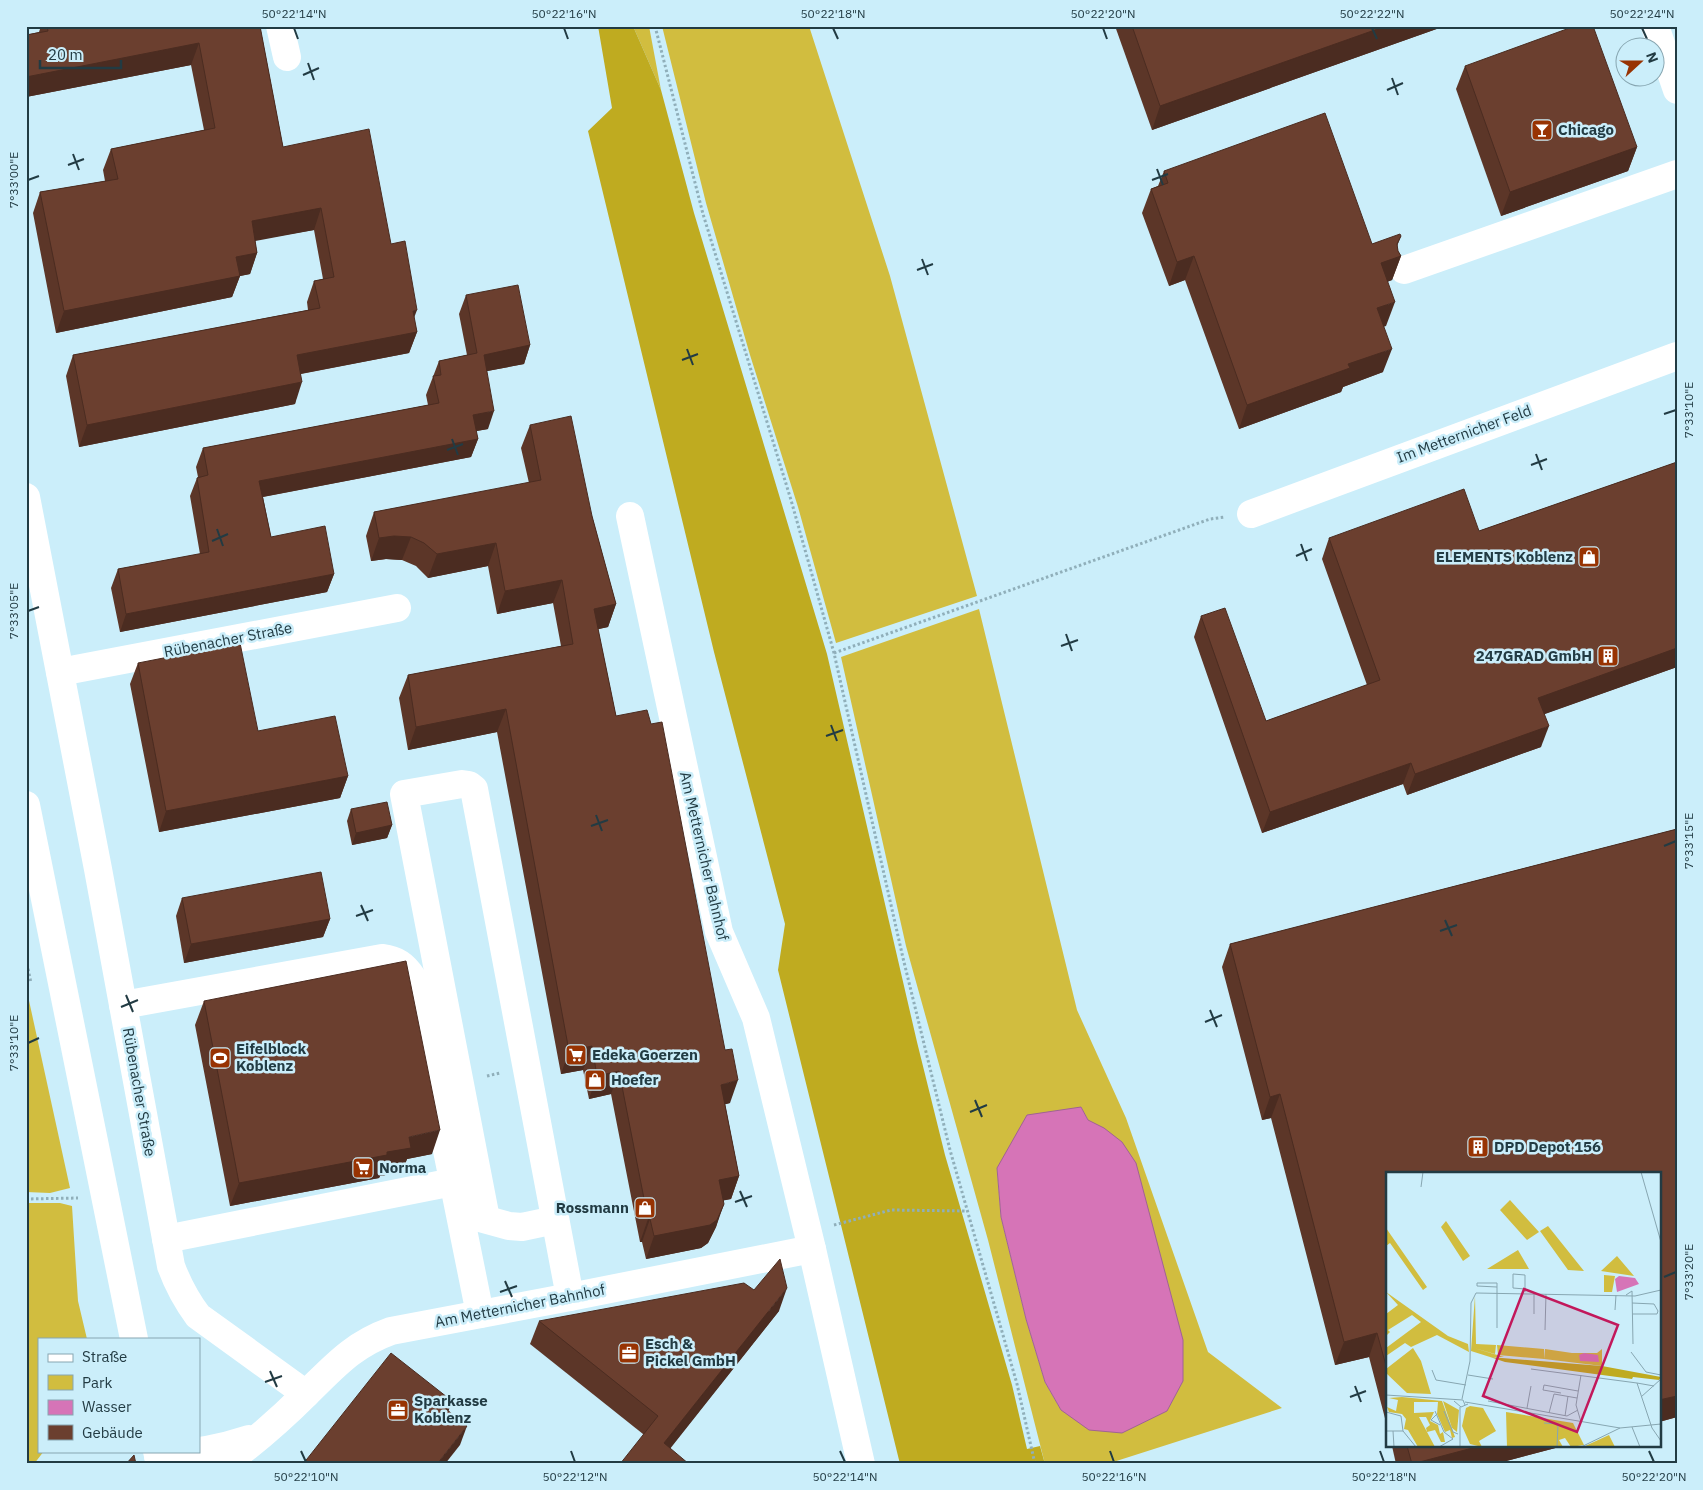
<svg xmlns="http://www.w3.org/2000/svg" width="1703" height="1490" font-family="'IBM Plex Sans',sans-serif">
	<style>
		.green { fill: #d1bd3f; fill-rule: evenodd }
		.forest { fill: #bfab20 }
		.water { fill: #d674b7; stroke: #a06394 }
		.lines { fill: none; stroke-linecap: round; stroke-linejoin: round }
		.path { stroke: #90afba; stroke-width: 3; stroke-dasharray: 2.5 2.5; stroke-linecap: butt }
		.minor { stroke: #fff; stroke-width: 28 }
		.major { stroke: #fff; stroke-width: 28 }
		.wall { fill: #5c3628 }
		.shaded-wall { fill: #4b2c21 }
		.building { fill: #6b3f2f; stroke: #4b2c21 }
		.ticks { fill: none; stroke: #223b43; stroke-width: 2 }
		.labels { text-anchor: middle; stroke-width: 5; stroke-linejoin: round; paint-order: stroke }
		.poi-label { font-size: 15px; font-weight: bold; fill: #223b43; stroke: #cbeefa; text-anchor: start }
		.street-label { font-size: 15px; fill: #223b43; stroke: #cbeefa }
		.inset-road { fill: none; stroke: #87a6b1; stroke-width: 1 }
		.view { fill: #c2185b; fill-opacity: 0.15; stroke: #c2185b; stroke-width: 2.5 }
		.inset-edge { fill: none; stroke: #223b43; stroke-width: 2.5 }
		.neatline { fill: none; stroke: #223b43; stroke-width: 2 }
		.ticks-label { font-size: 12px; text-anchor: middle; fill: #223b43 }
	</style>
	<rect width="100%" height="100%" fill="#cbeefa"/>
	<g class="green">
		<path d="M633,26h16l12,64z"/>
		<path d="M662,26h147l81,250 87,320 -141,47 -38,-136 -48,-152 -44,-152z"/>
		<path d="M979,609l98,401 49,108 82,234 74,56 -175,56h-62l-57,-224 -82,-294 -65,-289zM1081,1107l7,13 -27,290 -16,-28 -19,-63 -25,-102 -4,-49z"/>
		<path d="M26,987l44,201 -20,5 -24,-1z"/>
		<path d="M26,1203h34l12,3 6,95 9,38h-48v112h5l-10,13h-8z"/>
	</g>
	<path class="forest" d="M598,26h35l28,64 33,123 133,441 90,388 28,113 67,230 15,64 13,-3 5,18h-145l-122,-494 7,-46 -71,-272 -126,-521 24,-23z"/>
	<path class="water" d="M1081,1107l7,13 16,8 18,14 14,21 47,177v41l-16,30 -45,22 -33,-3 -28,-20 -16,-28 -19,-63 -25,-102 -4,-49 30,-53z"/>
	<g class="lines">
		<g class="path">
			<path d="M655,26l48,188 88,286 43,153 69,305 47,192 67,234 18,80"/>
			<path d="M834,653l376,-134 15,-2"/>
			<path d="M26,959l5,24"/>
			<path d="M487,1076l13,-3"/>
			<path d="M26,1199l52,-1"/>
			<path d="M834,1225l57,-15 76,1"/>
		</g>
		<g class="minor">
			<path d="M280,26l7,31"/>
			<path d="M1655,26l22,64"/>
			<path d="M1404,270l273,-96"/>
			<path d="M26,497l72,372 73,397c7,19 15,34 27,50l108,78"/>
			<path d="M1251,514l426,-158"/>
			<path d="M630,516l89,416 37,86 56,231 49,215"/>
			<path d="M60,672l337,-64"/>
			<path d="M123,1005l259,-47c15,2 22,7 30,19l68,337"/>
			<path d="M469,1215l40,11 13,1 33,-7"/>
			<path d="M486,1219l-82,-425 58,-10 7,1 5,4 96,508"/>
			<path d="M166,1239l287,-57"/>
			<path d="M158,1456c31,-2 61,-7 91,-17"/>
			<path d="M225,1464c28,-21 56,-45 81,-70 28,-27 46,-49 85,-63l179,-34 242,-48"/>
		</g>
		<g class="major">
			<path d="M26,805l108,534"/>
			<path d="M157,1451l3,13"/>
		</g>
	</g>
	<g class="wall">
		<path d="M41,26h219l23,121 108,97 23,74 3,14 -8,21 -108,21 -6,30 -216,43 -13,-71 7,-21 235,-45 -1,-8 7,-21 9,-2 -9,-49 -59,10 2,13 -7,21 -10,2 -8,21 -176,36 -23,-120 7,-21 65,-11 -2,-11 8,-21 93,-19 -13,-65 -165,32v-62l13,-3z"/>
		<path d="M1115,26h330l-293,104z"/>
		<path d="M1465,66l172,81 -9,24 -127,45 -45,-127z"/>
		<path d="M1164,171l208,73 29,-8 -4,9 1,6 3,5 -9,24 -5,2 -1,44h-2l-1,46 -40,15 -2,5 -102,37 -54,-149 -16,6 -27,-73 9,-24 7,-3z"/>
		<path d="M466,295l64,50 -6,19 -37,7 1,58 -12,2 2,8 -7,18 -208,40 8,40 63,37 -7,18 -207,40 -9,-44 7,-19 82,-15 -10,-58 7,-18 1,-1 -2,-10 7,-19 225,-43 -2,-10 13,-34 28,-6 -8,-41z"/>
		<path d="M530,425l62,91 24,88 -8,23 -10,2 18,87 114,387 -5,1 14,72 -8,23 -7,1 -8,27 -8,16 -7,5 -55,11 -4,-17h-2l-29,-148 -22,5 -6,-29 -22,4 -64,-342 -89,18 -9,-52 9,-23 153,-29 -8,-43 -56,11 -9,-48 -60,12 -12,-12 -14,-6 -16,-1 -15,2 -5,-25 8,-24 155,-29 -8,-35z"/>
		<path d="M1677,462v205l-133,47 -3,33 -134,48 -4,-11 -141,49 -68,-196 7,-21 65,105 101,-36 -45,-126 7,-21 150,-7z"/>
		<path d="M138,663l120,68 90,45 -8,22 -181,34 -29,-148z"/>
		<path d="M351,809l41,16 -5,13 -35,7 -5,-24z"/>
		<path d="M1677,829v588l-18,5v-248h-272v252l-18,-69 -34,8 -64,-247 -9,2 -40,-153 8,-23z"/>
		<path d="M182,898l148,21 -7,18 -139,26 -8,-47z"/>
		<path d="M204,1001l228,153 -25,5 -5,13 -22,4 -1,2 -149,28 -35,-181z"/>
		<path d="M779,1311l-109,137 -27,-14 -113,-90 9,-23z"/>
		<path d="M1392,1446h171l-68,18h-99z"/>
	</g>
	<g class="shaded-wall">
		<path d="M1386,26h59l-293,104 8,-24z"/>
		<path d="M199,43l-8,22 -165,32v-20z"/>
		<path d="M1637,147l-9,24 -127,45 9,-24z"/>
		<path d="M321,208l-7,22 -70,13 8,-22z"/>
		<path d="M1401,236l-9,23 9,-3 -9,24 -20,7 9,-24 16,-19z"/>
		<path d="M257,253l-7,21 -10,2 -8,21 -176,36 8,-22 172,-54z"/>
		<path d="M1194,256l-9,24 -16,6 8,-24z"/>
		<path d="M1395,302l-9,24 -17,6 8,-24z"/>
		<path d="M417,310l-8,21 4,-20z"/>
		<path d="M417,332l-8,21 -120,23 8,-21z"/>
		<path d="M530,345l-6,19 -47,9 7,-18z"/>
		<path d="M1392,349l-9,23 -40,15 -2,5 -102,37 8,-24 101,-41z"/>
		<path d="M302,382l-7,22 -216,43 8,-22z"/>
		<path d="M494,411l-6,18 -22,4 7,-18z"/>
		<path d="M478,439l-7,18 -219,42 7,-18z"/>
		<path d="M394,536l17,1 -9,23 -16,-1 -15,2 8,-23z"/>
		<path d="M496,543l-8,23 -60,12 9,-24z"/>
		<path d="M334,574l-7,18 -207,40 6,-18z"/>
		<path d="M562,580l-9,23 -56,11 8,-23z"/>
		<path d="M616,604l-8,23 -22,5 8,-23z"/>
		<path d="M1677,648v19l-146,52 7,-21z"/>
		<path d="M506,709l-9,23 -89,18 8,-23z"/>
		<path d="M1549,726l-8,21 -134,48 8,-21z"/>
		<path d="M1411,763l-8,21 -141,49 8,-21z"/>
		<path d="M348,776l-8,22 -181,34 7,-21z"/>
		<path d="M392,825l-5,13 -35,7 4,-12z"/>
		<path d="M330,919l-7,18 -139,26 7,-19z"/>
		<path d="M592,1046l-9,24 -22,4 8,-23z"/>
		<path d="M619,1071l-8,23 -22,5 8,-23z"/>
		<path d="M738,1080l-8,23 -18,5 9,-23z"/>
		<path d="M1280,1094l-9,24 -9,2 8,-23z"/>
		<path d="M440,1130l-8,24 -25,5 -5,13 -22,4 -1,2 -149,28 9,-23 148,-31 22,-15z"/>
		<path d="M739,1176l-8,23 -20,4 8,-23z"/>
		<path d="M724,1204l-8,23 -8,16 -7,5 -55,11 8,-23z"/>
		<path d="M648,1219h2l-8,23h-2z"/>
		<path d="M787,1288l-8,23 -121,153 6,-21z"/>
		<path d="M1377,1333l-8,24 -34,8 9,-23z"/>
		<path d="M1677,1396v21l-18,5v-22z"/>
		<path d="M452,1401l-7,20 1,-12z"/>
		<path d="M467,1426l-7,19 -15,19h-8z"/>
		<path d="M1480,1446h83l-68,18h-83z"/>
	</g>
	<g class="building">
		<path d="M47,26h213l23,121 86,-18 22,115 14,-3 12,69 -4,1 4,21 -120,23 5,27 -215,43 -14,-70 247,-47 -6,-27 20,-4 -13,-69 -69,13 5,32 -21,4 4,19 -176,35 -24,-119 78,-13 -7,-30 104,-21 -16,-85 -173,34v-42l22,-4z"/>
		<path d="M1132,26h254l-226,80z"/>
		<path d="M1575,26h18l44,121 -127,45 -45,-126z"/>
		<path d="M1325,113l47,131 28,-10 1,2 -4,8 1,7 3,5 -20,7 14,39 -18,6 15,41 -44,15 2,4 -103,37 -53,-149 -17,6 -26,-73 17,-6 -4,-12z"/>
		<path d="M518,285l12,60 -46,10 10,56 -21,4 5,24 -219,42 12,56 54,-11 9,48 -208,40 -8,-45 91,-17 -12,-74 11,-3 -5,-27 236,-45 -6,-27 8,-1 -2,-14 38,-8 -11,-58z"/>
		<path d="M571,416l21,100 24,88 -22,5 22,107 31,-6 4,14 11,-2 63,328 7,-1 6,31 -17,5 18,91 -20,4 5,24 -7,16 -7,5 -56,11 -4,-17h-2l-29,-148 -22,5 -5,-30 -23,5 -63,-342 -90,18 -8,-52 165,-31 -11,-64 -57,11 -9,-48 -59,11 -13,-11 -13,-6 -17,-1 -15,2 -5,-26 167,-32 -11,-55z"/>
		<path d="M1677,462v186l-139,50 11,28 -134,48 -4,-11 -141,49 -69,-196 24,-8 41,113 114,-41 -51,-142 135,-49 15,42z"/>
		<path d="M240,643l18,88 77,-15 13,60 -182,35 -28,-148z"/>
		<path d="M387,802l5,23 -36,8 -5,-24z"/>
		<path d="M1677,829v567l-18,4v-226h-272v195l-10,-36 -33,9 -64,-248 -10,3 -40,-153z"/>
		<path d="M321,872l9,47 -139,25 -9,-46z"/>
		<path d="M406,961l34,169 -31,7 2,11 -24,4v3l-148,28 -35,-182z"/>
		<path d="M780,1259l7,29 -123,155 25,21h-69l38,-48 -119,-95 205,-38 10,7z"/>
		<path d="M391,1353l61,48 -6,8 21,17 -30,38h-134z"/>
		<path d="M1407,1446h73l-68,18z"/>
		<path d="M134,1455l2,9h-10z"/>
	</g>
	<path class="ticks" d="M294,28l4,11M564,28l4,11M833,28l5,11M1103,28l4,11M1372,28l5,11M1642,28l5,11M308,63l6,17M303,75l16,-7M1392,78l6,17M1387,90l16,-7M73,154l6,16M68,165l16,-6M1157,169l6,16M28,180l11,-4M1152,180l16,-6M922,259l6,16M917,270l16,-6M687,349l6,16M682,360l16,-6M1664,414l12,-4M452,439l6,16M447,450l16,-6M1536,454l6,16M1531,465l16,-6M217,529l6,17M212,541l16,-7M1301,544l6,17M1296,556l16,-7M28,611l11,-4M1066,634l6,17M1061,646l17,-6M831,725l6,16M826,736l17,-6M596,815l6,16M591,826l17,-6M1664,846l12,-5M361,905l7,16M356,916l17,-6M1445,920l7,16M1440,931l17,-6M126,995l7,17M121,1007l17,-7M1210,1010l7,17M1205,1022l17,-7M28,1043l11,-5M975,1100l7,17M970,1112l17,-7M740,1191l7,16M735,1202l17,-6M1664,1277l12,-5M505,1281l7,16M500,1292l17,-6M270,1371l7,16M265,1382l17,-6M1355,1386l6,16M1350,1397l16,-6M301,1451l5,11M571,1451l4,11M840,1451l5,11M1110,1451l4,11M1380,1451l4,11M1649,1451l5,11"/>
	<defs>
		<g id="bar-square" transform="scale(1.125)"><rect x="-9" y="-9" width="18" height="18" rx="4" fill="#983302" stroke="#cbeefa"/><path d="M-6-5H6L.8 .8V4.5H3.5V6h-7V4.5H-.8V.8Z" fill="#fff"/></g>
		<g id="shop-square" transform="scale(1.125)"><rect x="-9" y="-9" width="18" height="18" rx="4" fill="#983302" stroke="#cbeefa"/><path d="M-5-2.5h2.3a2.7 3.5 0 0 1 5.4 0H5L5.5 6h-11ZM-1.5-2.5h3a1.5 2.3 0 0 0-3 0Z" fill="#fff"/></g>
		<g id="building-square" transform="scale(1.125)"><rect x="-9" y="-9" width="18" height="18" rx="4" fill="#983302" stroke="#cbeefa"/><path d="M-4-6H4V6H1V3H-1V6H-4ZM-2.5-4.3h1.7v1.8h-1.7ZM.8-4.3h1.7v1.8H.8ZM-2.5-1h1.7V.8h-1.7ZM.8-1h1.7V.8H.8Z" fill="#fff"/></g>
		<g id="supermarket-square" transform="scale(1.125)"><rect x="-9" y="-9" width="18" height="18" rx="4" fill="#983302" stroke="#cbeefa"/><path d="M-6-5.5h2.5l.6 2H6L4.5 2H-2.5L-4.4-4H-6ZM-1.5 3.2a1.3 1.3 0 1 0 .1 0ZM3 3.2a1.3 1.3 0 1 0 .1 0Z" fill="#fff"/></g>
		<g id="stadium-square" transform="scale(1.125)"><rect x="-9" y="-9" width="18" height="18" rx="4" fill="#983302" stroke="#cbeefa"/><path d="M0-5a6.5 5 0 1 0 0 10a6.5 5 0 1 0 0-10ZM-3.5-1.8h7v3.6h-7Z" fill="#fff"/></g>
		<g id="office-square" transform="scale(1.125)"><rect x="-9" y="-9" width="18" height="18" rx="4" fill="#983302" stroke="#cbeefa"/><path d="M-6-3h4V-5.5h4V-3h4V5H-6ZM-1-4.5V-3h2v-1.5ZM-6 0V1H6V0Z" fill="#fff"/></g>
	</defs>
	<g fill-rule="evenodd">
		<use href="#bar-square" x="1542" y="130"/>
		<use href="#shop-square" x="1589" y="557"/>
		<use href="#building-square" x="1608" y="656"/>
		<use href="#supermarket-square" x="576" y="1055"/>
		<use href="#stadium-square" x="220" y="1058"/>
		<use href="#shop-square" x="595" y="1080"/>
		<use href="#building-square" x="1478" y="1147"/>
		<use href="#supermarket-square" x="363" y="1168"/>
		<use href="#shop-square" x="645" y="1208"/>
		<use href="#office-square" x="629" y="1353"/>
		<use href="#office-square" x="398" y="1410"/>
	</g>
	<g class="labels">
		<g class="poi-label">
			<text x="1558" y="135">Chicago</text>
			<text x="1573" y="562" text-anchor="end">ELEMENTS Koblenz</text>
			<text x="1592" y="661" text-anchor="end">247GRAD GmbH</text>
			<text x="236" y="1054">Eifelblock<tspan x="236" dy="17">Koblenz</tspan></text>
			<text x="592" y="1060">Edeka Goerzen</text>
			<text x="611" y="1085">Hoefer</text>
			<text x="1494" y="1152">DPD Depot 156</text>
			<text x="379" y="1173">Norma</text>
			<text x="629" y="1213" text-anchor="end">Rossmann</text>
			<text x="645" y="1349">Esch &amp;<tspan x="645" dy="17">Pickel GmbH</tspan></text>
			<text x="414" y="1406">Sparkasse<tspan x="414" dy="17">Koblenz</tspan></text>
		</g>
		<g class="street-label">
			<text transform="translate(1464 434) rotate(-20)" y="5">Im Metternicher Feld</text>
			<text transform="translate(228 640) rotate(-11)" y="5">Rübenacher Straße</text>
			<text transform="translate(704 856) rotate(77)" y="5">Am Metternicher Bahnhof</text>
			<text transform="translate(139 1092) rotate(80)" y="5">Rübenacher Straße</text>
			<text transform="translate(520 1306) rotate(-11)" y="5">Am Metternicher Bahnhof</text>
		</g>
	</g>
	<g transform="translate(1386 1172)">
		<rect width="275" height="275" fill="#cbeefa"/>
		<path d="M124,28l29,32 -12,8 -27,-30zM60,49l24,35 -7,5 -22,-34zM162,54l36,45 -16,-1 -28,-39zM0,56l41,59 -4,3 -33,-47 -4,3zM132,78l11,19h-42zM231,84l17,20 -33,-5zM218,103l11,1 -3,16h-8zM0,120l62,44 20,8 1,8 -32,-17 -26,12 -6,-4 -19,13v-8l35,-26 -9,-7 -24,15 2,2 -4,4v-22l12,-9zM89,124l1,48 20,1 -1,9 -21,-6 30,9h-14l-19,-6zM111,173l47,4v10l-46,-4zM27,176l8,13 10,33 -24,-1 -21,-20v-4zM159,177l27,4h25l5,-4v17l-58,-7zM16,225l40,4 13,36 -3,1 -2,-8 -5,2 -8,-18 1,-12h-24v11l20,-1 -4,9 8,4 2,9 3,-2 2,10h-4l-6,-12 -8,2 -1,-4 4,-3 -4,-8h-7l16,30h-17l-10,-17 -4,-1 2,-10 -4,-5 -13,-2 -2,-5 9,4 2,-11 -9,-2zM57,229l16,9 -2,22 -5,-4zM84,234l13,2 13,23 -17,10 3,6 -12,-3 -8,-18 4,-18zM120,240l67,11 11,22 -13,2 -6,-9 -6,2 4,7h-56zM223,263l6,12h-32z" fill="#d1bd3f"/>
		<path d="M104,185l112,9 59,11 -2,3 -26,-3 -1,2 -127,-17z" fill="#bfab20"/>
		<path d="M233,104l16,2 4,6 -22,8 -2,-13zM198,181l14,2 1,7 -19,-1 -1,-6z" fill="#d674b7"/>
		<path class="inset-road" d="M255,0l20,70M35,15l2,-15M139,120v-17l-12,-1v14l12,1M240,123l6,-4 1,53M229,138l1,-15M148,142v-21M246,142h25l1,-3 -4,-7 -22,-1M111,156v-45h-20v3l20,1M159,158l1,-36M245,180l15,20 15,3M145,197l106,14M46,198l4,10 30,5M82,203l25,4M268,214l-17,-3 15,45 9,13M157,218l1,-5 34,6M157,218l18,3M0,223l77,5 2,5M255,225l20,-18M76,227l8,-38 1,-58 5,-10 159,3 26,-6M68,229l7,6 7,-3M102,229l79,15 11,-6M79,230l155,26 41,-4M74,235v40M141,236l4,-22M49,239l9,21 9,7M58,239l9,21 5,2M0,240l15,4 2,15 13,16M163,241l5,-19 23,4M50,243l-5,5 9,5M179,244l3,-20M195,250l-5,-17 5,-30M158,251l14,1 -1,23M246,255l8,20M0,259h17M7,259l1,16M53,275l14,-8M195,275l39,-19"/>
		<path class="view" d="M138,117l94,36 -41,107 -94,-36z"/>
		<rect width="275" height="275" class="inset-edge"/>
	</g>
	<rect width="1703" height="1490" fill="none" stroke="#cbeefa" stroke-width="55"/>
	<rect x="38" y="1338" width="162" height="115" fill="#cbeefa" stroke="#87a6b1"/>
	<rect x="48" y="1354" width="25" height="8" fill="#ffffff" stroke="#87a6b1"/>
	<text x="82" y="1362" font-size="15" fill="#223b43">Straße</text>
	<rect x="48" y="1375" width="25" height="15" fill="#d1bd3f" stroke="#87a6b1"/>
	<text x="82" y="1388" font-size="15" fill="#223b43">Park</text>
	<rect x="48" y="1400" width="25" height="15" fill="#d674b7" stroke="#87a6b1"/>
	<text x="82" y="1412" font-size="15" fill="#223b43">Wasser</text>
	<rect x="48" y="1425" width="25" height="15" fill="#6b3f2f" stroke="#87a6b1"/>
	<text x="82" y="1438" font-size="15" fill="#223b43">Gebäude</text>
	<g transform="translate(1640 62) rotate(69)"><circle r="24" fill="#cbeefa" stroke="#87a6b1"/>
	<path d="M0-4L9 19L0 12L-9 19Z" fill="#983302"/>
	<text y="-8" font-size="14" font-weight="bold" text-anchor="middle" fill="#223b43">N</text>
	</g>
	<path d="M40 60v8h81v-8" fill="none" stroke="#223b43" stroke-width="2.5"/>
	<text x="48" y="60" font-size="15" fill="#223b43" stroke="#cbeefa" stroke-width="4" paint-order="stroke">20 m</text>
	<rect x="28" y="28" width="1648" height="1434" class="neatline"/>
	<g class="ticks-label">
		<text x="294" y="18">50°22'14"N</text>
		<text x="564" y="18">50°22'16"N</text>
		<text x="833" y="18">50°22'18"N</text>
		<text x="1103" y="18">50°22'20"N</text>
		<text x="1372" y="18">50°22'22"N</text>
		<text x="1642" y="18">50°22'24"N</text>
		<text transform="translate(14 180) rotate(-90)" y="4">7°33'00"E</text>
		<text transform="translate(1689 410) rotate(-90)" y="4">7°33'10"E</text>
		<text transform="translate(14 611) rotate(-90)" y="4">7°33'05"E</text>
		<text transform="translate(1689 841) rotate(-90)" y="4">7°33'15"E</text>
		<text transform="translate(14 1043) rotate(-90)" y="4">7°33'10"E</text>
		<text transform="translate(1689 1272) rotate(-90)" y="4">7°33'20"E</text>
		<text x="306" y="1481">50°22'10"N</text>
		<text x="575" y="1481">50°22'12"N</text>
		<text x="845" y="1481">50°22'14"N</text>
		<text x="1114" y="1481">50°22'16"N</text>
		<text x="1384" y="1481">50°22'18"N</text>
		<text x="1654" y="1481">50°22'20"N</text>
	</g>
</svg>
